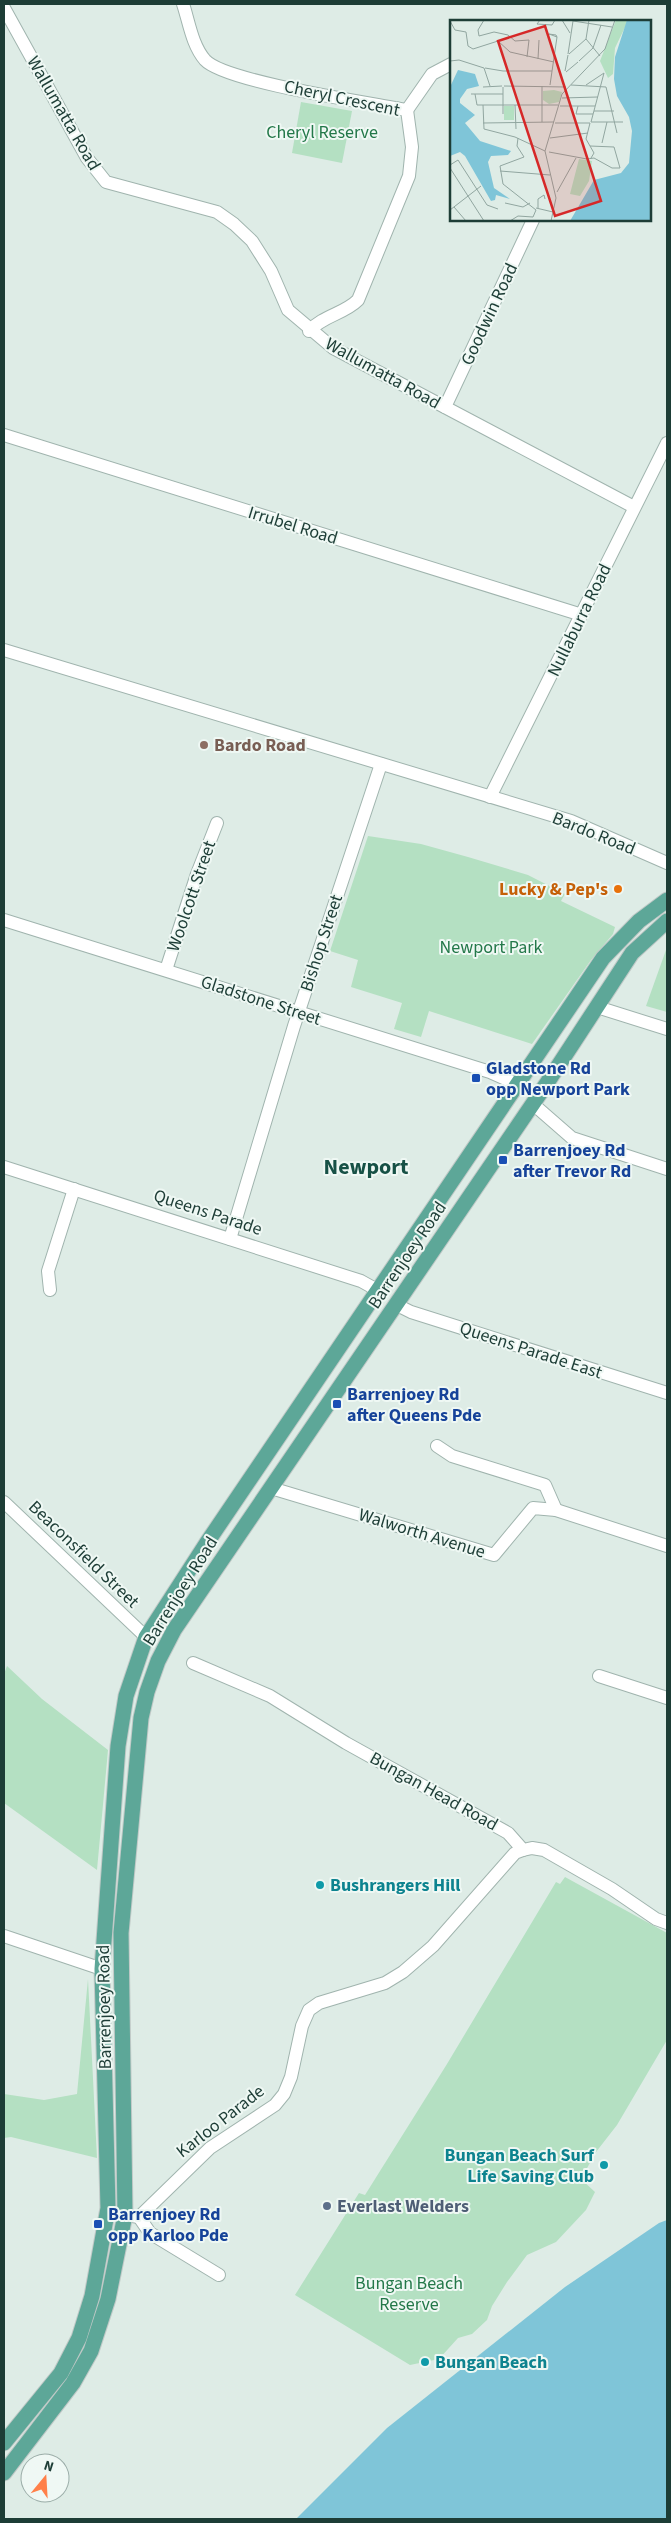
<svg xmlns="http://www.w3.org/2000/svg" width="671" height="2523" font-family="'Source Sans 3',sans-serif">
	<style>
		.green { fill: #b4e0c2 }
		.water { fill: #7fc5d8 }
		.lines { fill: none; stroke-linecap: round; stroke-linejoin: round }
		.minor-casing { stroke: #a0b4ae; stroke-width: 14 }
		.major-casing { stroke: #c0c9c7; stroke-width: 17 }
		.minor { stroke: #fff; stroke-width: 12 }
		.major { stroke: #5da798; stroke-width: 15 }
		.education-dot { fill: #8d6e63; stroke: #eff8f4; stroke-width: 2 }
		.food-dot { fill: #e8710a; stroke: #eff8f4; stroke-width: 2 }
		.transit-dot { fill: #1a4fb4; stroke: #eff8f4; stroke-width: 2 }
		.culture-dot { fill: #0f9aa8; stroke: #eff8f4; stroke-width: 2 }
		.service-dot { fill: #5c6f8a; stroke: #eff8f4; stroke-width: 2 }
		.labels { text-anchor: middle; stroke-width: 4; stroke-linejoin: round; paint-order: stroke }
		.street-label { font-size: 18px; fill: #1d3d36; stroke: #eff8f4 }
		.park-label { font-size: 18px; fill: #237849; stroke: #eff8f4 }
		.education-label { font-size: 18px; font-weight: bold; fill: #785e54; stroke: #eff8f4; text-anchor: start }
		.food-label { font-size: 18px; font-weight: bold; fill: #c56008; stroke: #eff8f4; text-anchor: end }
		.transit-label { font-size: 18px; font-weight: bold; fill: #164399; stroke: #eff8f4; text-anchor: start }
		.culture-label { font-size: 18px; font-weight: bold; fill: #0d838f; stroke: #eff8f4; text-anchor: start }
		.service-label { font-size: 18px; font-weight: bold; fill: #4e5e75; stroke: #eff8f4; text-anchor: start }
		.district-label { font-size: 22px; font-weight: bold; fill: #175146; stroke: #eff8f4 }
		.inset-river { fill: none; stroke: #7fc5d8; stroke-width: 2.5 }
		.inset-road { fill: none; stroke: #91a6a0; stroke-width: 1 }
		.view { fill: #d62828; fill-opacity: 0.15; stroke: #d62828; stroke-width: 2.5 }
		.inset-edge { fill: none; stroke: #1d3d36; stroke-width: 2.5 }
	</style>
	<rect width="100%" height="100%" fill="#deece6"/>
	<g class="green">
		<path d="M301,102l51,9 -10,52 -50,-10z"/>
		<path d="M368,836l53,8 47,13 60,18 37,19 -4,7 54,26 -2,7 -22,26 -59,84 -103,-33 -8,26 -27,-8 8,-26 -51,-16 7,-27 -28,-9z"/>
		<path d="M666,950h1v62l-21,-6z"/>
		<path d="M7,1666l35,33 66,51 -11,120 -93,-67v-129z"/>
		<path d="M565,1877l102,56v107l-50,85 -21,27 -15,27 14,13 -9,18 -30,32 -29,13 -20,27 -15,24 -5,14 -15,14 -14,4 -19,21 -29,6 -115,-70 64,-102 6,2 82,-131 109,-182 4,2z"/>
		<path d="M88,1979l9,179 -86,-21 -7,1v-44l40,6 33,-6z"/>
	</g>
	<path class="water" d="M667,2220v299h-371l91,-91 178,-141 94,-64z"/>
	<g class="lines">
		<g class="minor-casing">
			<g id="minor">
				<path d="M183,4c6,18 9,41 22,56 20,22 166,43 202,50l5,37 -3,29 -51,124c-14,14 -34,15 -49,31"/>
				<path d="M4,8l83,150 19,24 111,30 17,12 18,17 19,30 17,39 45,38 301,159"/>
				<path d="M407,110l25,-36 19,-10"/>
				<path d="M445,407l88,-187"/>
				<path d="M4,435l578,180"/>
				<path d="M4,650l567,171 96,42"/>
				<path d="M490,797l177,-354"/>
				<path d="M4,920l486,152 27,12"/>
				<path d="M166,970l31,-96 20,-51"/>
				<path d="M597,1007l70,22"/>
				<path d="M533,1104l39,34 95,31"/>
				<path d="M4,1167l357,114 18,10"/>
				<path d="M230,1239l64,-213 87,-262"/>
				<path d="M50,1290l-2,-19 26,-82"/>
				<path d="M395,1304l16,8 256,81"/>
				<path d="M437,1446l15,10 93,29 11,25"/>
				<path d="M271,1488l223,67 39,-47 23,2 111,36"/>
				<path d="M4,1502l142,135"/>
				<path d="M193,1663l77,33 76,47 162,90 15,17 9,-2 12,2 68,39 44,30 11,4"/>
				<path d="M599,1676l68,22"/>
				<path d="M4,1936l98,33"/>
				<path d="M125,2215l14,2 71,-69 65,-43 9,-11 7,-17 11,-51 7,-16 10,-7 66,-20 18,-11 30,-26 82,-93 8,-3"/>
				<path d="M139,2217l11,16 69,42"/>
			</g>
		</g>
		<g class="major-casing">
			<g id="major">
				<path d="M4,2443l57,-70 18,-35 13,-42 16,-88 -6,-239 16,-223 8,-50 20,-59 60,-93 397,-586 36,-37 28,-21"/>
				<path d="M4,2473l69,-90 18,-32 17,-52 17,-84 -4,-282 20,-215 6,-26 11,-31 16,-31 373,-547 85,-130 35,-32"/>
			</g>
		</g>
		<use href="#minor" class="minor"/>
		<use href="#major" class="major"/>
	</g>
	<circle class="education-dot" cx="204" cy="745" r="5"/>
	<circle class="food-dot" cx="618" cy="889" r="5"/>
	<g class="transit-dot">
		<rect x="471" y="1073" width="10" height="10" rx="2.5"/>
		<rect x="498" y="1155" width="10" height="10" rx="2.5"/>
		<rect x="332" y="1399" width="10" height="10" rx="2.5"/>
		<rect x="93" y="2219" width="10" height="10" rx="2.5"/>
	</g>
	<g class="culture-dot">
		<circle cx="320" cy="1885" r="5"/>
		<circle cx="604" cy="2165" r="5"/>
		<circle cx="425" cy="2362" r="5"/>
	</g>
	<circle class="service-dot" cx="327" cy="2206" r="5"/>
	<g class="labels">
		<g class="street-label">
			<text transform="translate(342 98) rotate(12)" y="6">Cheryl Crescent</text>
			<text transform="translate(64 113) rotate(60)" y="6">Wallumatta Road</text>
			<text transform="translate(489 314) rotate(-65)" y="6">Goodwin Road</text>
			<text transform="translate(383 373) rotate(29)" y="6">Wallumatta Road</text>
			<text transform="translate(293 525) rotate(17)" y="6">Irrubel Road</text>
			<text transform="translate(579 620) rotate(-64)" y="6">Nullaburra Road</text>
			<text transform="translate(594 833) rotate(22)" y="6">Bardo Road</text>
			<text transform="translate(191 896) rotate(-71)" y="6">Woolcott Street</text>
			<text transform="translate(321 943) rotate(-72)" y="6">Bishop Street</text>
			<text transform="translate(261 1000) rotate(18)" y="6">Gladstone Street</text>
			<text transform="translate(208 1212) rotate(18)" y="6">Queens Parade</text>
			<text transform="translate(407 1255) rotate(-56)" y="6">Barrenjoey Road</text>
			<text transform="translate(531 1350) rotate(18)" y="6">Queens Parade East</text>
			<text transform="translate(422 1533) rotate(17)" y="6">Walworth Avenue</text>
			<text transform="translate(84 1554) rotate(44)" y="6">Beaconsfield Street</text>
			<text transform="translate(180 1591) rotate(-58)" y="6">Barrenjoey Road</text>
			<text transform="translate(434 1791) rotate(29)" y="6">Bungan Head Road</text>
			<text transform="translate(104 2007) rotate(-91)" y="6">Barrenjoey Road</text>
			<text transform="translate(220 2121) rotate(-38)" y="6">Karloo Parade</text>
		</g>
		<g class="park-label">
			<text x="322" y="138">Cheryl Reserve</text>
			<text x="491" y="953">Newport Park</text>
			<text x="409" y="2289">Bungan Beach<tspan x="409" dy="21">Reserve</tspan></text>
		</g>
		<g class="education-label">
			<text x="214" y="751">Bardo Road</text>
		</g>
		<g class="food-label">
			<text x="608" y="895">Lucky &amp; Pep's</text>
		</g>
		<g class="transit-label">
			<text x="486" y="1074">Gladstone Rd<tspan x="486" dy="21">opp Newport Park</tspan></text>
			<text x="513" y="1156">Barrenjoey Rd<tspan x="513" dy="21">after Trevor Rd</tspan></text>
			<text x="347" y="1400">Barrenjoey Rd<tspan x="347" dy="21">after Queens Pde</tspan></text>
			<text x="108" y="2220">Barrenjoey Rd<tspan x="108" dy="21">opp Karloo Pde</tspan></text>
		</g>
		<g class="culture-label">
			<text x="330" y="1891">Bushrangers Hill</text>
			<text x="594" y="2161" text-anchor="end">Bungan Beach Surf<tspan x="594" dy="21">Life Saving Club</tspan></text>
			<text x="435" y="2368">Bungan Beach</text>
		</g>
		<g class="service-label">
			<text x="337" y="2212">Everlast Welders</text>
		</g>
		<g class="district-label">
			<text x="366" y="1174">Newport</text>
		</g>
	</g>
	<g transform="translate(450 20)">
		<rect width="201" height="201" fill="#deece6"/>
		<path d="M166,0l12,1 -13,27 -2,26 -5,4 -8,-17zM104,70l8,2 -3,10 -10,2 -6,-4v-9zM54,86h10v14h-10zM129,139l13,2 -3,20 -9,15 -10,-2z" fill="#b4e0c2"/>
		<path d="M177,0h24v201h-81l24,-41 27,-7 8,-10 3,-32 -3,-14 -12,-21 -3,-17 1,-22zM8,50l17,4 4,12 -12,3 -7,10v4l15,12 -10,8 15,18 31,10 -3,4 -17,1 -3,6 6,26 16,11 -14,-4 -1,5 -4,1 -26,-45 -5,-4 -10,4v-69z" fill="#7fc5d8"/>
		<path class="inset-river" d="M0,96l10,8h5"/>
		<path class="inset-road" d="M34,0l-6,10 1,6 15,-4 14,3 7,6 14,-1 -2,17M55,0h22M90,0l-3,4 15,1 3,-5M112,0l8,13M0,1l5,9 11,2 2,14 5,3 25,-8 12,11 44,10M123,1l39,6M136,19l14,17M118,34l5,-33M119,34l17,-15 3,-19M88,39l1,-19M0,41l9,-1 25,8M129,41l14,-13 8,-23M34,48l6,18M35,48l18,3h49M115,51l3,-16M116,52l12,-10M100,65l7,-48 -1,-2 -7,-1 8,3M121,65l35,2 11,46M136,65l18,-12 -13,49M54,66l62,1M92,66v36M33,67l19,-1M53,67v27M21,74h32M25,74l2,11h81M112,78l36,-1M33,85l1,24 31,8 30,14M65,85l1,24M110,86h35M128,86l-2,8h17M144,91h20M141,102h32M33,103l71,-1M105,103h35M140,103l-4,16 8,14 -3,5M100,118l38,-5M152,123l5,-21M99,132l38,7 7,-1 18,10h8l-6,-21 -24,-1M0,145l8,-5 29,45 11,4M0,148l34,53M50,151l50,4M107,172l19,-34M55,183l18,4 7,-4M4,187l12,14M86,188l17,4M88,188v-9l6,-4 1,4M0,190l31,-24M60,201l8,-5 15,1 3,-7 -33,-26 -3,-18 24,-9 -7,-11 1,-8M101,201l5,-23 -11,-47 17,-57 43,-45 10,-29"/>
		<path class="view" d="M95,6l56,175 -46,15 -57,-175z"/>
		<rect width="201" height="201" class="inset-edge"/>
	</g>
	<rect width="671" height="2523" fill="none" stroke="#1d3d36" stroke-width="10"/>
	<g transform="translate(45 2478) rotate(18)"><circle r="24" fill="#eff8f4" stroke="#9bada8"/>
	<path d="M0-4L9 19L0 12L-9 19Z" fill="#ff8049"/>
	<text y="-8" font-size="14" font-weight="bold" text-anchor="middle" fill="#1d3d36">N</text>
	</g>
</svg>
